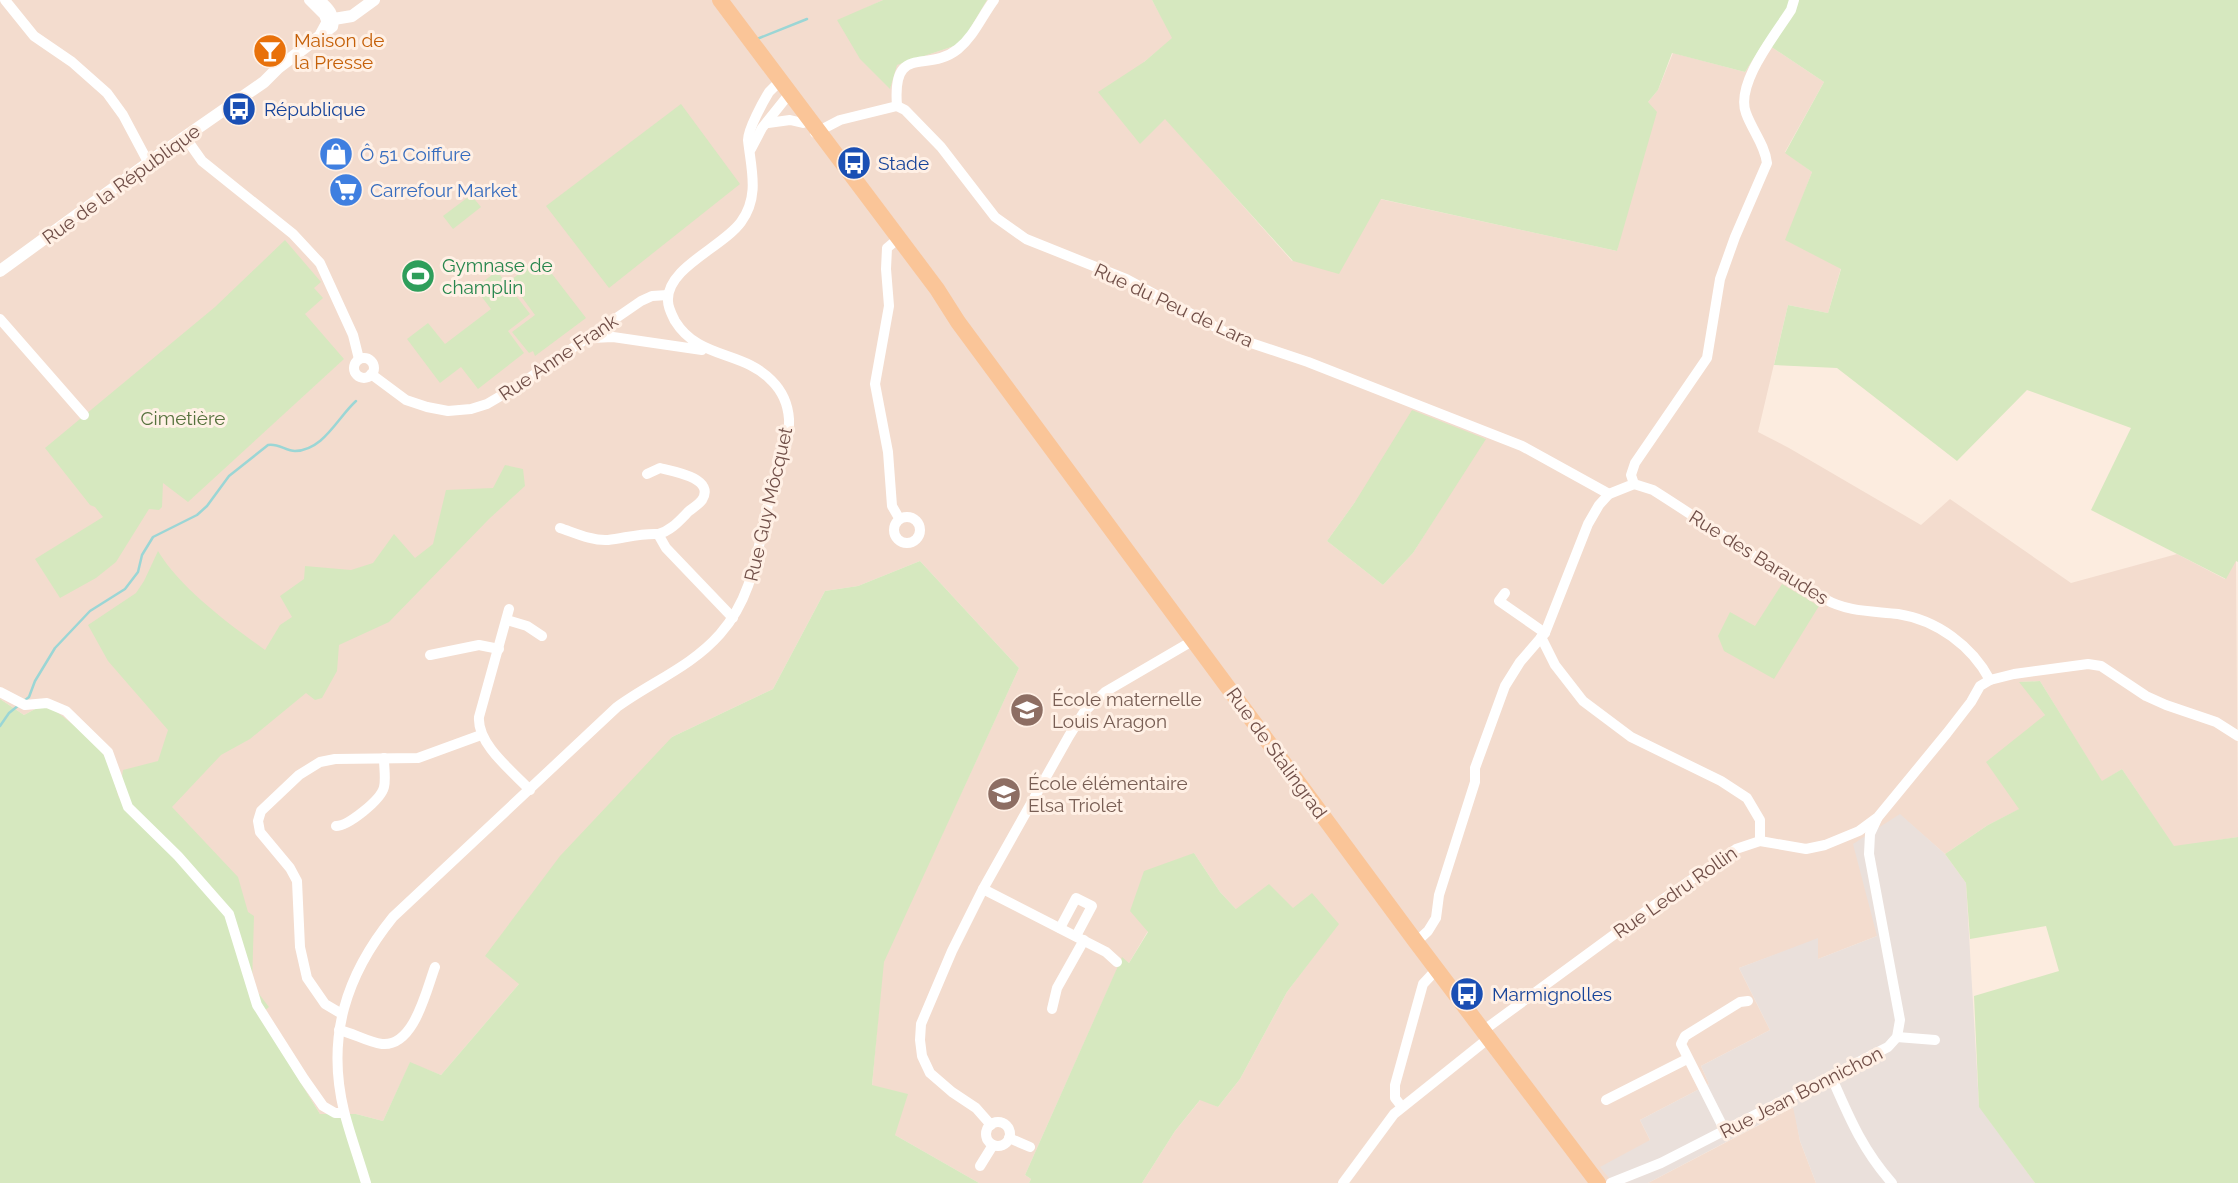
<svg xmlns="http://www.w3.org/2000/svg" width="2238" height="1183" font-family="Raleway,sans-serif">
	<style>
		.residential { fill: #f3dcce; fill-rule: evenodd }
		.industrial { fill: #eae0db }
		.green { fill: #d6e8bf }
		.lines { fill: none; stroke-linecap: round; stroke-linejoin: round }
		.stream { stroke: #9bd6d5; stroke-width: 2.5 }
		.minor { stroke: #fff; stroke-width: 10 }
		.tertiary { stroke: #fff; stroke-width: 12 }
		.primary { stroke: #fac598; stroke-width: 16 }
		.labels { text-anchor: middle; stroke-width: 6; stroke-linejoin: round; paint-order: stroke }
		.food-label { font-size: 19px; fill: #c56008; stroke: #fff0e5; text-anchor: start }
		.transit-label { font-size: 19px; fill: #164399; stroke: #fff0e5; text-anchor: start }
		.shop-label { font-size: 19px; fill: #366cbe; stroke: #fff0e5; text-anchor: start }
		.street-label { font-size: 19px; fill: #714f48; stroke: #fff0e5 }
		.leisure-label { font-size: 19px; fill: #27864d; stroke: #fff0e5; text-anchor: start }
		.park-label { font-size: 19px; fill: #56723d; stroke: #fff0e5 }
		.education-label { font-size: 19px; fill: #785e54; stroke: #fff0e5; text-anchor: start }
	</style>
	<rect width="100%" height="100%" fill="#fcecdf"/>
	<g class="residential">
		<path d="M0,0h883l-45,21 52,67 6,-23 58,-19 11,-9 22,-37h165l21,38 -29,24 21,56 127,143 88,-62 237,52 31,-149 10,-12 15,-37 72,19 19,-30 60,40 -39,70 27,20 -26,68 55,28 -13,45 -40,-8 -30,127 31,16 132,77 29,-26 121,84 106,-29 48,25 11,-19 2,277 -64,10 -52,-78 -20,13 -62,-101 -20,1 25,32 -25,95 -32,16 -43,29 -45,-39 -23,121 -59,23v-20l-79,29 31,62 -69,36 8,18 -69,36 10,20 -37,43h-471l33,-52 26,-32 17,8 22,-28 47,-87 51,-68 -45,-16 -57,1 -16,-17 -26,-39 -65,110 -7,-5 -97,217 6,4 -2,4h-50l-84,-48 -23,-49 11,-124 136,-294 -99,-107 -62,25 -33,5 -52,98 -101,48 -153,247 -78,91 -31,-12 -27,58 -27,-7h-36l-68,-109 -129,-191 -84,-107 -15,8 -24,-16zM1485,438l-72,115 -30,32 -56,-44 28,-39z"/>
		<path d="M1794,1107l6,34 16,42h-168z"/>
	</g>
	<path class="industrial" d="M1900,814l45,40 21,29 13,223 56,77h-219l-16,-42 -7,-34 -145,76h-35l-13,-16 50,-27 -10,-20 69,-36 -8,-18 69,-36 -31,-62 79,-30v21l59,-23 -24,-92z"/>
	<g class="green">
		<path d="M883,0h104l-22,37 -11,9 -57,19 -7,24 -30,-30 -23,-39z"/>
		<path d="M1152,0h1086v562l-2,-1 -10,18 -135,-69 40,-82 -104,-38 -70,71 -120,-93 -63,-3 14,-60 40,8 13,-44 -56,-29 27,-68 -27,-19 39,-71 -60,-40 -19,30 -73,-19 -14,37 -10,12 9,10 -40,139 -236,-52 -42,75 -46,-13 -128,-142 -25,25 -42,-52 46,-30 28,-24z"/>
		<path d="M681,104l59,80 -131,104 -63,-82z"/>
		<path d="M471,195l10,12 -28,22 -10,-13z"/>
		<path d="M285,240l36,42 -7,6 9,10 -18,16 39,45 -156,143 -25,-19 -1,24 -3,3 -10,-1 -33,53 -20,16 -36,20 -25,-39 68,-42 -8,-10 -5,-2 -45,-57 170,-141z"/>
		<path d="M539,257l47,61 -51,38 -2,-5 -4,2 -17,-21 23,-17 -25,-34z"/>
		<path d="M497,271l33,43 -22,17 16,22 -46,36 -17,-22 -21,16 -33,-44 21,-16 17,21 46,-35 -16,-21z"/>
		<path d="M1412,410l74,29 -73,114 -30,32 -56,-44 28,-39z"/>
		<path d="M505,465l18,4 2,17 -36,33 -100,103 -50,23 -2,26 -15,27 -7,2 -9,-7 -56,46 -29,16 -49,52 66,70 10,35 6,4 -2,69 17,22 -10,8 61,99h36l27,7 27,-59 31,13 78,-91 -34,-28 75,-100 112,-119 101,-48 52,-98 33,-5 62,-25 99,107 -135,294 -12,123 36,9 -13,41 84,48h-979v-484l24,16 15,-8 14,2 40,31 15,21 11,37 4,-28 35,-9 10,-31 -60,-69 -20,-36 48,-32 8,-12 14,-30c22,37 72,74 107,99l15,-25 12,-8 -12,-21 24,-17 1,-13 46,4 22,-7 21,-29 21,24 18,-14 13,-54 47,-2z"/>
		<path d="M1782,584l37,22 -45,73 -50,-28 -6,-15 12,-24 25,14z"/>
		<path d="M2040,681l62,100 20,-12 52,77 64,-9v346h-203l-56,-76 -5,-111 85,-25 -13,-45 -76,13 -4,-56 -21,-29 43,-29 31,-16 -33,-47 59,-47 -26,-33z"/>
		<path d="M1194,853l26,39 16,17 33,-25 24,24 19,-15 27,31 -52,68 -47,87 -22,28 -18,-7 -25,31 -33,52h-113l2,-4 -6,-4 97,-218 7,6 19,-31 -18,-21 14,-40z"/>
	</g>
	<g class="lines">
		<g class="stream">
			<path d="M757,39l50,-20"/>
			<path d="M24,701l5,-4 6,-16 20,-33 35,-37 35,-22 13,-17 4,-17 11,-18 44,-22 10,-9 22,-30 39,-31c10,-2 18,6 27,6 29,-1 42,-33 61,-50"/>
			<path d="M0,726l9,-13 10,-8"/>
		</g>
		<g class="minor">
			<path d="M5,0l29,36 38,26 35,31 16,22 25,47"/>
			<path d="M309,0l15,15 3,8"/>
			<path d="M320,0c9,8 16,15 13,27l-12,9"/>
			<path d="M897,106l8,4 36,37 54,70 31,22 100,40 110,59 72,24 214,84 87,48"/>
			<path d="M768,123l22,-3 13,3"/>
			<path d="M815,133l25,-13 57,-14c-5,-64 30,-32 61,-57 16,-13 24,-33 36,-49"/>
			<path d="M185,137l17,24 91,73 27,29 33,72 6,24"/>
			<path d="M751,149l11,-21 28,-35"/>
			<path d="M0,319l84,96"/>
			<path d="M592,338l21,-1 89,13"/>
			<circle cx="364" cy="368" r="10"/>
			<path d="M371,374l35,26 21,7 21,4 23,-2 16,-5 29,-17 125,-86 11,-5 16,-1"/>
			<path d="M647,474l13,-6c12,3 56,10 42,32 -3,4 -9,8 -13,11 -9,9 -18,20 -31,23l8,14 67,70"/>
			<path d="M1634,484l19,6c57,36 113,76 172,109 22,13 48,12 73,15 39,6 74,32 92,66"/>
			<circle cx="907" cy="530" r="13"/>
			<path d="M899,518l-7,-12 -4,-54 -13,-68 14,-78 -3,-37 1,-21 12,-10"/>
			<path d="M560,528c15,5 32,13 48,12 17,-2 33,-7 50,-6"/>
			<path d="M1505,593l-6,8 46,32"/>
			<path d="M509,609l-30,108c-2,27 33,54 51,73"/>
			<path d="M507,620l20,6 15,10"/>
			<path d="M1541,637l14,28 28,36 48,36 90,44 26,17 13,22v21"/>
			<path d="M430,655l49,-10 20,4"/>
			<path d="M0,692l25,13 22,-2 19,8 42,41 20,55 50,49 51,58 28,91 47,74 19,27 12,7h9"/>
			<path d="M336,826c12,0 45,-26 48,-39 2,-8 0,-19 0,-29"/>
			<path d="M983,889l123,63 11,10"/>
			<path d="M1060,928l16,-30 16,8 -16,30"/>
			<path d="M1416,942l12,-11 8,-13 3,-23 36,-113v-14l30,-82 15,-24 25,-29 43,-109 11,-19 10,-11 25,-10 -3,-9 4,-12 72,-105 13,-79 15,-42 32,-74c-2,-18 -15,-33 -21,-50 -11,-29 29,-78 45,-103l3,-10"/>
			<path d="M1052,1009l5,-21 27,-48"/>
			<path d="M342,1014l-17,-10 -18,-26 -7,-31 -3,-66 -7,-13 -30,-36 -2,-11 3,-10 38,-36 21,-13 15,-3 83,-1 63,-23"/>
			<path d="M339,1030c14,3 28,12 43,14 32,3 44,-53 53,-77"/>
			<path d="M1484,1030l169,-124 83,-57 24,-8 46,8 19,-4 34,-14 19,-14 69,-84 24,-31 9,-16 10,-6 24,-6 74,-10 13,2 45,30 20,9 50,17 22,14"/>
			<path d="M1897,1037l38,3"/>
			<path d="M1831,1076c18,41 31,73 61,107"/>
			<path d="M1606,1100l81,-41"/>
			<path d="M1402,1107l-7,-9v-13l28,-101 14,-15"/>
			<circle cx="998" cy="1134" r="12"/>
			<path d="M991,1125l-15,-17 -24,-16 -22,-19 -8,-17 -2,-16 1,-16 31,-73 31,-62 86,-153 15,-24 21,-20 89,-52"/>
			<path d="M1725,1131l-44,-87 4,-8 55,-34 8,-1"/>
			<path d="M1009,1138l21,9"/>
			<path d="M980,1166l13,-21"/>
			<path d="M366,1183c-7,-24 -16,-48 -22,-72 -18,-74 2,-136 49,-194l224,-210c34,-25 74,-40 103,-73 34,-38 37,-85 49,-133 7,-26 21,-54 20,-82 -1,-14 -7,-28 -17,-38 -29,-31 -73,-21 -97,-60 -3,-6 -7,-13 -7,-20 -2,-33 55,-54 73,-79 19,-26 10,-53 7,-82 0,-11 15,-38 21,-48l6,-6 8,-3"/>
			<path d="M1343,1183l51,-69 95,-76"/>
			<path d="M1611,1183l50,-20 227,-116 9,-10 3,-17 -31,-166 1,-20 7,-15"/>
		</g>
		<path class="tertiary" d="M0,271l159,-116 105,-73 14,-14 42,-32 7,-13 7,-4 18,-3 22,-16"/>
		<path class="primary" d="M720,0l217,289 21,33 458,620 182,241"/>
	</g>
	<defs>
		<g id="bar-disc" transform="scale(1.75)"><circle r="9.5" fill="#e8710a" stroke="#fff0e5"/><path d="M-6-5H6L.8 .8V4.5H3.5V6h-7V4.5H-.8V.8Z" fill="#fff"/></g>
		<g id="bus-disc" transform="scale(1.75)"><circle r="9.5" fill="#1a4fb4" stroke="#fff0e5"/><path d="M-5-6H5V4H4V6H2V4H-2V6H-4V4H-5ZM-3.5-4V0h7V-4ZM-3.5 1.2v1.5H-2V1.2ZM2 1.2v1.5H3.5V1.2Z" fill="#fff"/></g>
		<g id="shop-disc" transform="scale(1.75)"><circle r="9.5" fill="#3f7fe0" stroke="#fff0e5"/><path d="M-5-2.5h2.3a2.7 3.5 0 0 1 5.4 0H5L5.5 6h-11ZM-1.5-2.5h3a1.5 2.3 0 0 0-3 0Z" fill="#fff"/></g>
		<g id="supermarket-disc" transform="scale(1.75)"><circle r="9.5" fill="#3f7fe0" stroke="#fff0e5"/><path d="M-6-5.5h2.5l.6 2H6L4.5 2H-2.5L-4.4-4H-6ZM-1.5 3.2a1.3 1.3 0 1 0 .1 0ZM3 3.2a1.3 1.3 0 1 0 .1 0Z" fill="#fff"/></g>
		<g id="stadium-disc" transform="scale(1.75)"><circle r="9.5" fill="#2e9e5b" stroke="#fff0e5"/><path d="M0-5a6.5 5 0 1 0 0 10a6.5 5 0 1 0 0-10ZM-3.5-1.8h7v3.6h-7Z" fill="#fff"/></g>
		<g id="school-disc" transform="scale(1.75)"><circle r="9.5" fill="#8d6e63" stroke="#fff0e5"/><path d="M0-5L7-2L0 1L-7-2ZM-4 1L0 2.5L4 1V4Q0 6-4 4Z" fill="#fff"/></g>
	</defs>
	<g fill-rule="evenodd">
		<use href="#bar-disc" x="270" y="51"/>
		<use href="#bus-disc" x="239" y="109"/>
		<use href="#shop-disc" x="336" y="154"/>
		<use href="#bus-disc" x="854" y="163"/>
		<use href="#supermarket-disc" x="346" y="190"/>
		<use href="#stadium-disc" x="418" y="276"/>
		<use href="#school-disc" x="1027" y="710"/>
		<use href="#school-disc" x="1004" y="794"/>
		<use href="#bus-disc" x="1467" y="994"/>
	</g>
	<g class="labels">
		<g class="food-label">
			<text x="294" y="47">Maison de<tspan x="294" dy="22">la Presse</tspan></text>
		</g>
		<g class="transit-label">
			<text x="264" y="116">République</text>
			<text x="878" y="170">Stade</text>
			<text x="1492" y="1001">Marmignolles</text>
		</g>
		<g class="shop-label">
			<text x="360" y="161">Ô 51 Coiffure</text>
			<text x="370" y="197">Carrefour Market</text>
		</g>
		<g class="street-label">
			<text transform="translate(121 184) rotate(-36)" y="7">Rue de la République</text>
			<text transform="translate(1174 305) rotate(25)" y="7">Rue du Peu de Lara</text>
			<text transform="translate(558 357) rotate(-34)" y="7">Rue Anne Frank</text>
			<text transform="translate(768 504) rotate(-77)" y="7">Rue Guy Môcquet</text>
			<text transform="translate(1759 557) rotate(32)" y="7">Rue des Baraudes</text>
			<text transform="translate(1277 753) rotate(54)" y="7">Rue de Stalingrad</text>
			<text transform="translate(1675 892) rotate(-35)" y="7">Rue Ledru Rollin</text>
			<text transform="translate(1801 1092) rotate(-27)" y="7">Rue Jean Bonnichon</text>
		</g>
		<g class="leisure-label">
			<text x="442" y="272">Gymnase de<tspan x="442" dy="22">champlin</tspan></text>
		</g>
		<g class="park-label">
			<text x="183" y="425">Cimetière</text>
		</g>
		<g class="education-label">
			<text x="1052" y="706">École maternelle<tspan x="1052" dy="22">Louis Aragon</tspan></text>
			<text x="1028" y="790">École élémentaire<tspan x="1028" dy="22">Elsa Triolet</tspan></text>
		</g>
	</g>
</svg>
